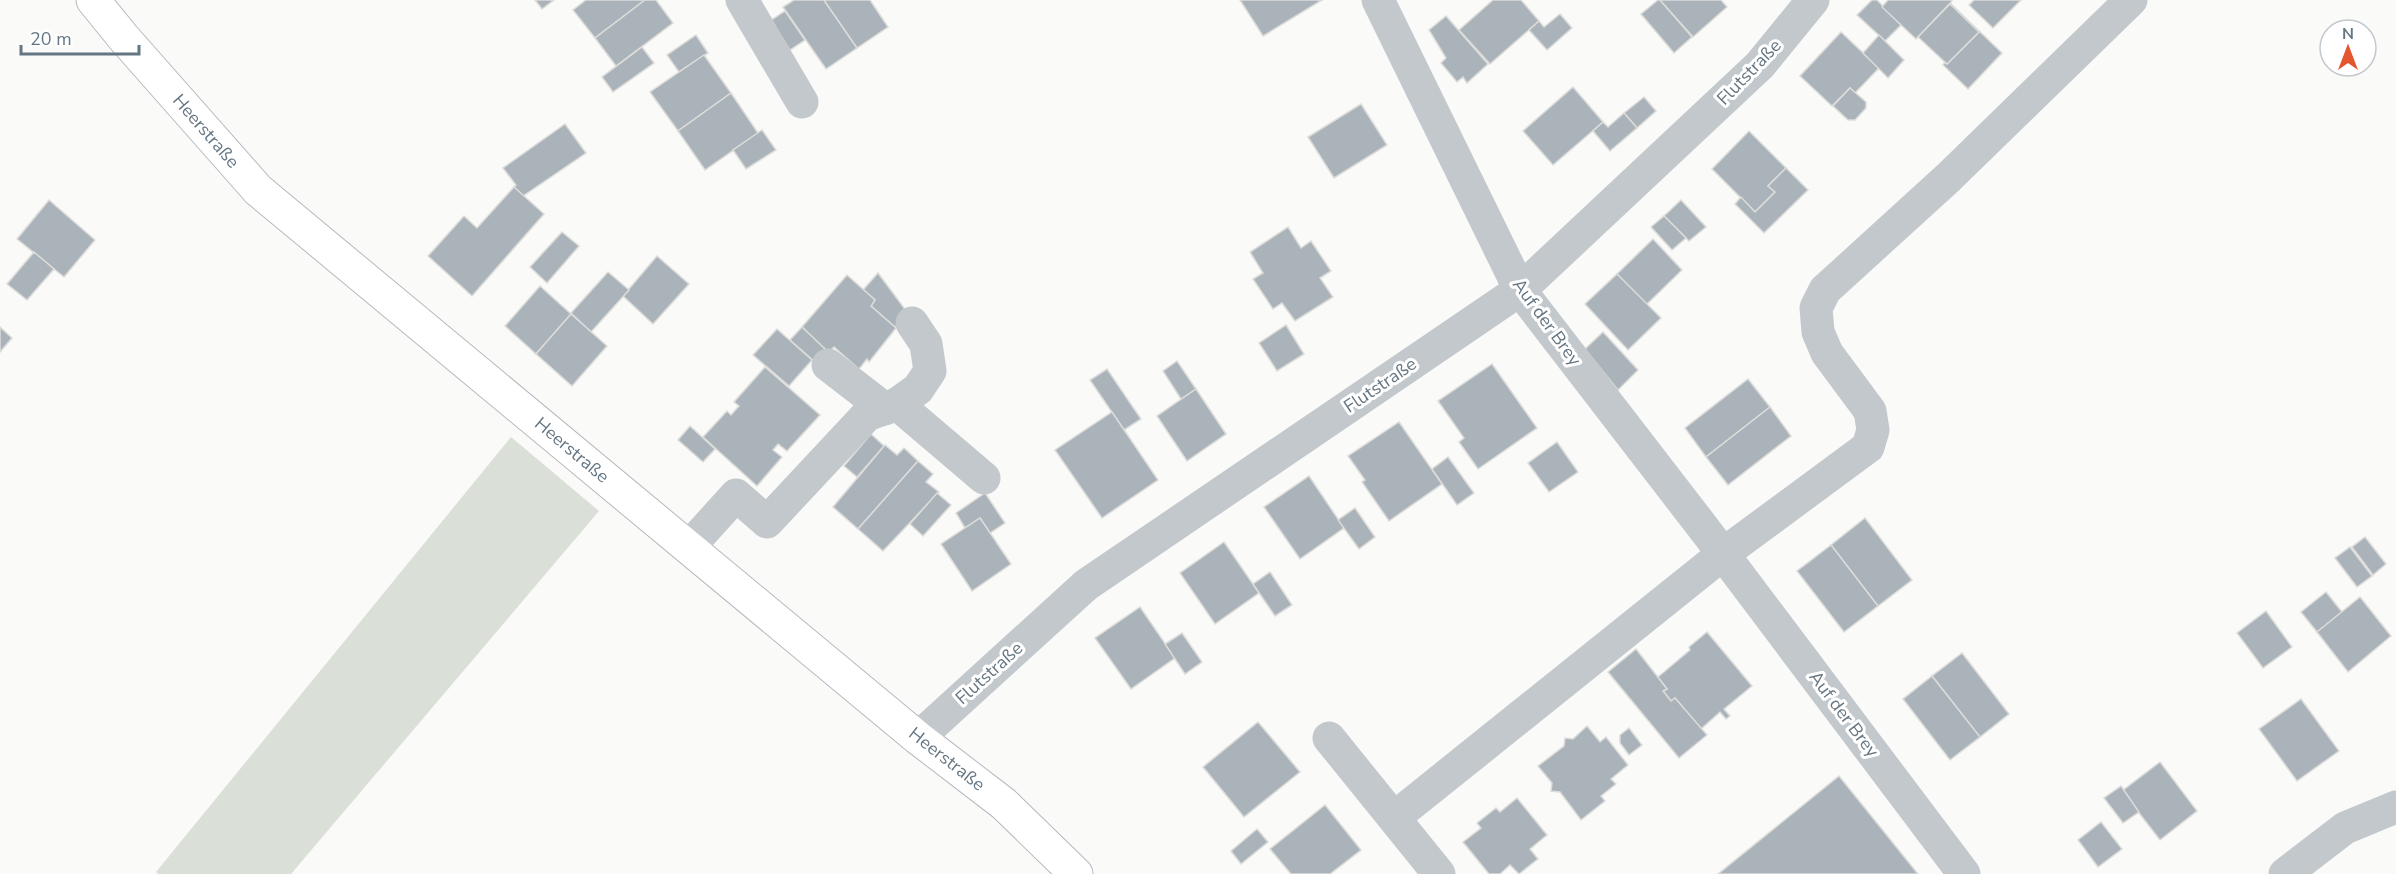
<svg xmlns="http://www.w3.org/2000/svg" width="2396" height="874" font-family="'Nunito Sans',sans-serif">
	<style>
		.green { fill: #dadfd7 }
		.building { fill: #aab3b9; stroke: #dcdcda; stroke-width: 1.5 }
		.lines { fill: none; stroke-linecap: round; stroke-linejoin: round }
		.major-casing { stroke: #b5babe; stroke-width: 35 }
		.minor { stroke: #c3c8cc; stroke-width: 33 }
		.major { stroke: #fff; stroke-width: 33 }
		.labels { text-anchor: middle; stroke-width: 6; stroke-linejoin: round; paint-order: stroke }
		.street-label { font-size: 18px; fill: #657683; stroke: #fff }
	</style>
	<rect width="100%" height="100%" fill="#fafaf8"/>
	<path class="green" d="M511,437l88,74 -308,363h-133l-2,-2z"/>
	<g class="building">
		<path d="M535,0h19l-12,9z"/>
		<path d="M586,0h59l-50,38 -22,-28z"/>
		<path d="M645,0h11l17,23 -57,43 -21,-28z"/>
		<path d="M794,0h30l33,48 -31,21 -43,-62z"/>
		<path d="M824,0h46l18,27 -31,21z"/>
		<path d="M1240,0h82l-59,36z"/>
		<path d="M1493,0h28l18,21 -49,43 -31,-34z"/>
		<path d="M1658,0h2l32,37 -18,16 -33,-39z"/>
		<path d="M1660,0h61l6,7 -34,30z"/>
		<path d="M1872,0h5l24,25 -16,16 -28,-26z"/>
		<path d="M1888,0h63l1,1 -36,38 -34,-32z"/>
		<path d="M1974,0h47l-28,28 -24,-23z"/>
		<path d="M1950,3l52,50 -34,36 -25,-24 2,-3 2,2 32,-32z"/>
		<path d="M1950,4l29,28 -32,32 -29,-27z"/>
		<path d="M785,11l20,29 -15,10 -20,-29z"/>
		<path d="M1560,14l12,14 -25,22 -18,-20 10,-9 5,6z"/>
		<path d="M1446,16l42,48 -21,19 -4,-6 -6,5 -16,-19 5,-5 -17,-28z"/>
		<path d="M1841,32l38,36 -24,25 -5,-5 -18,18 -32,-30z"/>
		<path d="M696,35l12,18 -29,19 -12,-17z"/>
		<path d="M1879,35l25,25 -16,18 -25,-25z"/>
		<path d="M642,47l12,16 -41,29 -11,-15z"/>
		<path d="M704,55l27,38 -53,38 -28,-39z"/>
		<path d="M1573,87l30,35 -50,43 -30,-34z"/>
		<path d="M1850,88l16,14v6l-11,12h-7l-15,-14z"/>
		<path d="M731,93l27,40 -53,37 -27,-39z"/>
		<path d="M1644,97l12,14 -19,17 -13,-15z"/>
		<path d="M1361,104l26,41 -53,33 -26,-41z"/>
		<path d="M1624,113l13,15 -27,23 -17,-20 10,-9 5,5z"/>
		<path d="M565,124l21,29 -63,43 -9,-9 2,-2 -13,-17z"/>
		<path d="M762,130l14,20 -30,19 -13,-19z"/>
		<path d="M1749,131l37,37 -18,18 7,6 -20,20 -43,-43z"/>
		<path d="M1786,168l22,22 -44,43 -29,-29 6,-7 14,15 20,-20 -7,-6z"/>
		<path d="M514,187l30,27 -72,82 -44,-40 36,-40 13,12z"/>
		<path d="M49,200l46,40 -31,37 -47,-38z"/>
		<path d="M1681,200l25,27 -17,14 -25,-25z"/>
		<path d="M1664,216l22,22 -14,12 -21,-23z"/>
		<path d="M1288,227l13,21 10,-7 20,30 -11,7 13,19 -38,24 -13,-18 -9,6 -20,-30 10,-6 -13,-21z"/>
		<path d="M562,232l17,14 -32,37 -17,-16z"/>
		<path d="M1653,239l29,31 -36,35 -29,-31z"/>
		<path d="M34,252l20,17 -27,31 -20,-16z"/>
		<path d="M657,256l32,28 -36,40 -30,-28z"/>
		<path d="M608,272l21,18 -38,42 -20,-19z"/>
		<path d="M878,273l32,43 -15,11 -24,-21 4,-6 -12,-10z"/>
		<path d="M1617,274l44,44 -33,32 -43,-46z"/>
		<path d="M847,275l28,25 -4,6 25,22 -27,34 -2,-3 -8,10 -25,-22 -5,5 -3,-2 -24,-23z"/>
		<path d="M540,286l31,28 -35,40 -31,-28z"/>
		<path d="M571,314l36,32 -35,40 -36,-32z"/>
		<path d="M1286,325l18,29 -27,17 -18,-28z"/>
		<path d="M0,327l12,11 -12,14z"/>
		<path d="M802,327l24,23 -11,12 -25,-22z"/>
		<path d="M777,329l35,31 -23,26 -36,-31z"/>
		<path d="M1603,332l35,38 -20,20 -33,-41z"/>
		<path d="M1177,361l19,28 -15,10 -18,-28z"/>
		<path d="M1492,364l45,64 -59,41 -19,-27 5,-4 -26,-37z"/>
		<path d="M765,367l55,48 -33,36 -9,-7 -5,6 9,7 -25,29 -54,-49 24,-26 4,4 8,-9 -5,-4z"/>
		<path d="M1107,369l34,50 -17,11 -34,-50z"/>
		<path d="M1748,379l22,28 -64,50 -21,-29z"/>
		<path d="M1196,389l30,45 -39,27 -30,-45z"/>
		<path d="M1770,407l21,29 -63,49 -22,-28z"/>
		<path d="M1112,412l46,68 -56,38 -47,-68z"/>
		<path d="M1399,422l43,62 -53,37 -27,-39 3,-2 -17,-24z"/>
		<path d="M690,426l25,23 -12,13 -25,-22z"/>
		<path d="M871,434l13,12 -27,31 -13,-11z"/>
		<path d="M1557,442l21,30 -29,20 -21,-29z"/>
		<path d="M885,445l12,10 7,-7 14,13 -60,68 -25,-22z"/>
		<path d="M1448,457l26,36 -17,12 -25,-36z"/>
		<path d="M918,461l15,13 -7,8 13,10 -56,59 -25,-22z"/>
		<path d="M1309,476l35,52 -44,31 -36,-52z"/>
		<path d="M937,493l14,12 -28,31 -13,-12z"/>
		<path d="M985,493l20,30 -15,10 -10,-15 -15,10 -9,-15z"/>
		<path d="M1355,508l20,29 -16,12 -21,-29z"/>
		<path d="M980,518l31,46 -39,27 -31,-47z"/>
		<path d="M1865,518l47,62 -34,26 -47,-61z"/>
		<path d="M2365,537l21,27 -13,11 -21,-28z"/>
		<path d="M1224,542l35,51 -44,31 -35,-51z"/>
		<path d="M1831,545l47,61 -34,26 -47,-61z"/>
		<path d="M2350,547l22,29 -15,11 -22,-29z"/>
		<path d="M1270,572l22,33 -17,11 -22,-32z"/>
		<path d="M2326,592l16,20 -25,20 -16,-20z"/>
		<path d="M2360,597l31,39 -43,36 -31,-40z"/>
		<path d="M1140,607l35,51 -44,31 -36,-51z"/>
		<path d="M2266,611l26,36 -29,21 -26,-35z"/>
		<path d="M1707,632l45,54 -28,23 6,7 -4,3 -6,-7 -19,17 -26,-31 -4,3 -8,-10 4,-2 -9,-12 32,-27 -1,-3z"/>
		<path d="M1182,633l20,29 -17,12 -20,-30z"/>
		<path d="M1636,649l31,40 -4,2 8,10 4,-3 32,37 -28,23 -71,-86z"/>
		<path d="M1962,653l47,61 -29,23 -48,-61z"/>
		<path d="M1932,676l48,61 -30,23 -47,-61z"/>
		<path d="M2301,699l38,52 -42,30 -38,-52z"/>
		<path d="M1258,722l42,50 -56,45 -41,-50z"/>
		<path d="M1587,726l13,16 6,-5 22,28 -17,14 5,5 -15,12 4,5 -24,19 -21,-28 -9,-1 1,-8 -14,-17 26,-20 1,-8 8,1z"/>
		<path d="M1629,728l13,17 -13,10 -9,-12v-8z"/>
		<path d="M2160,762l37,49 -37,29 -38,-49z"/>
		<path d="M1839,776l79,98h-200z"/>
		<path d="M2121,786l18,26 -16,11 -19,-25z"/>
		<path d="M1517,798l30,37 -17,14 8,10 -19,15 -9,-9 -10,9h-11l-26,-32 18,-14 -4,-5 19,-15 4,4z"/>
		<path d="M1325,805l36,45 -31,24h-39l-21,-25z"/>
		<path d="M2101,822l21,27 -24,18 -20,-27z"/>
		<path d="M1257,829l11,13 -27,22 -10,-13z"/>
	</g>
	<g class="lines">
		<g class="major-casing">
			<path id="major" d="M93,0l30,37 135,153 660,548 86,66 72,70"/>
		</g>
		<g class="minor">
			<path d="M742,0l60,102"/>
			<path d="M1378,0l142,290 188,244 256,340"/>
			<path d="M828,365l57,44"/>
			<path d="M897,404l21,-15 12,-18 -4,-27 -14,-21"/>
			<path d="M689,547l47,-52 31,27 100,-107 30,-11 87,74"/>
			<path d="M918,738l168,-153 434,-295 240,-225 53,-65"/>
			<path d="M1329,738l110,136"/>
			<path d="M1395,817l328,-263 145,-107 5,-17 -3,-19 -43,-58 -9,-21 -2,-24 9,-18 123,-112 183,-178"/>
			<path d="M2285,874l60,-46 51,-21"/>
		</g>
		<use href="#major" class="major"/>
	</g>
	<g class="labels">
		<g class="street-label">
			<text transform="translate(1749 72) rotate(-46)" y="6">Flutstraße</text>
			<text transform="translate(206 131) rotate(49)" y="6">Heerstraße</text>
			<text transform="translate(1547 322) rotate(54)" y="6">Auf der Brey</text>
			<text transform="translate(1380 385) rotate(-34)" y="6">Flutstraße</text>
			<text transform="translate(572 450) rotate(40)" y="6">Heerstraße</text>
			<text transform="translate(989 673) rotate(-42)" y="6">Flutstraße</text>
			<text transform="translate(1844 714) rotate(53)" y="6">Auf der Brey</text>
			<text transform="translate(947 759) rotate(38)" y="6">Heerstraße</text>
		</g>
	</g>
	<g transform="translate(2348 48)"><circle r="28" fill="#ffffff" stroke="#c1c8cd" stroke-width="1.5"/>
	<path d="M0-4.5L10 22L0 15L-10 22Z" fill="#e4572e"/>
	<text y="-9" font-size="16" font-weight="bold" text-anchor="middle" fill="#657683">N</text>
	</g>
	<path d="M21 45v9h118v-9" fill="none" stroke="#657683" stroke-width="3"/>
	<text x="30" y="45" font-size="18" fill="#657683" stroke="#ffffff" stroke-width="4.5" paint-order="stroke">20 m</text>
</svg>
